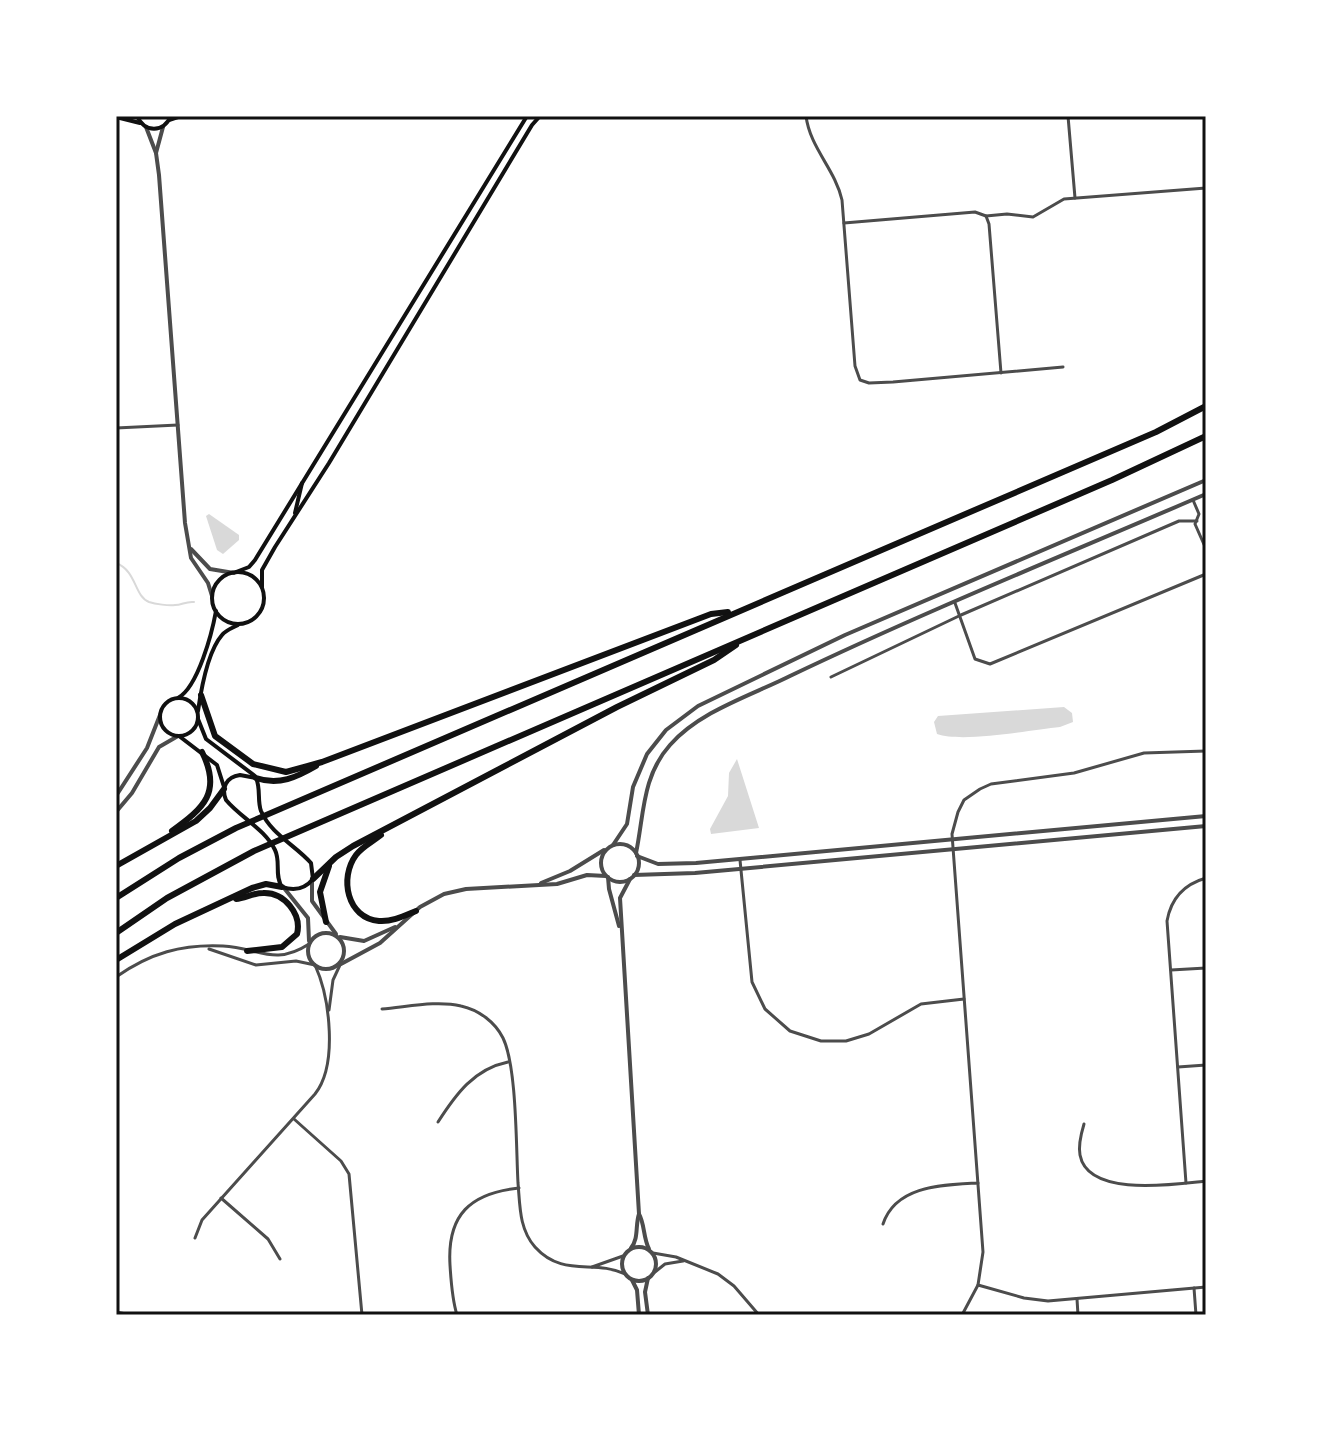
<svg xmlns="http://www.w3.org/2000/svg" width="1322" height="1431" font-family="'Sofia Sans Condensed',sans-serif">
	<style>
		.water { fill: #d9d9d9 }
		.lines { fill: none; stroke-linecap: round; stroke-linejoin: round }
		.stream { stroke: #d9d9d9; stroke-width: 2 }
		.minor { stroke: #4c4c4c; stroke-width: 3 }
		.tertiary { stroke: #4c4c4c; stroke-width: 4 }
		.secondary { stroke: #111; stroke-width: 4 }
		.motorway { stroke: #111; stroke-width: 6 }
		.neatline { fill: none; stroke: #111; stroke-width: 3 }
	</style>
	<rect width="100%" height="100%" fill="#fff"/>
	<g class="water">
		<path d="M209,514l30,21v5l-16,14 -6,-4 -11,-34z"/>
		<path d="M1064,707l8,6 1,9 -13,5c-30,3 -97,16 -123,7l-3,-12 4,-6z"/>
		<path d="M737,759l22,69 -48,6 -1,-5 18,-33 1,-23z"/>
	</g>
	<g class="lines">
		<path class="stream" d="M116,563c21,8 18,33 33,39 6,2 20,4 26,3 7,0 11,-4 19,-3"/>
		<g class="minor">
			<path d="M806,116c4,32 29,53 36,84l13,166 5,14 9,3 24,-1 170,-15"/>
			<path d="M1068,116l7,82"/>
			<path d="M986,216l3,8 12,149"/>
			<path d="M844,223l131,-11 11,4 21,-2 26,3 31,-18 142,-11"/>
			<path d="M116,428l62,-3"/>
			<path d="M1193,500l6,14 -4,10 11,25"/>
			<path d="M955,603l20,56 15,5 216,-90"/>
			<path d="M831,677l130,-62 218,-94h18"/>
			<path d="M740,860l12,122 13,27 25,22 31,10h25l23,-7 52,-30 43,-5"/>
			<path d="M209,949l47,16 40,-4 19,4"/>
			<path d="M1171,970l35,-2"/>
			<path d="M116,977c34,-24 66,-33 107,-31 34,1 51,21 86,-2"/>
			<path d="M382,1009c25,-2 55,-9 79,-3 18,4 34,16 42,32 14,29 13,110 15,145 2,22 1,46 17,64 28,31 59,12 90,27"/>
			<path d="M329,1010l4,-30 7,-15"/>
			<path d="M1178,1067l28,-2"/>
			<path d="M294,1119l47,42 8,13 13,141"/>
			<path d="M438,1122c18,-28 36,-53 70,-60"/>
			<path d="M1084,1124c-3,10 -6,21 -4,31 8,43 96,29 126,26"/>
			<path d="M1186,1183l-19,-262c4,-23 18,-37 39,-43"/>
			<path d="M221,1198l47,41 12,20"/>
			<path d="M883,1224c13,-39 60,-39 95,-41"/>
			<path d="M195,1238l7,-18 113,-126c23,-29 15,-96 0,-129"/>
			<path d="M653,1253l23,4 42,17 16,12 25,29"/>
			<path d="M592,1267l31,-11"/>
			<path d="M655,1272l10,-8 18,-3"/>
			<path d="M978,1285l46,13 24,3 158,-14"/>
			<path d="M1194,1288l2,27"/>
			<path d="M1077,1299l1,16"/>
			<path d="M116,1312l15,3"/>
			<path d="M457,1315c-5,-16 -6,-33 -7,-50 -3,-50 20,-72 69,-77"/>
			<path d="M962,1315l16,-30 5,-33 -31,-418 6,-22 6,-12 16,-11 11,-5 83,-11 70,-20 62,-2"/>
		</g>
		<g class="tertiary">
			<path d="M146,127l10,26 3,22 26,348 6,35 17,25 4,13"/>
			<path d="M156,153l7,-26"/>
			<path d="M191,549l19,20 24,4"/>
			<path d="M116,796l31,-48 13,-33"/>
			<path d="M116,812l16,-19 27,-46 19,-11"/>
			<circle cx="620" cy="863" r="19"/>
			<path d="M613,845l14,-21 6,-37 14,-33 19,-24 32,-24 147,-71 361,-155"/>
			<path d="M636,853c8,-38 6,-77 34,-108 30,-34 80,-49 120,-69 136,-65 277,-122 416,-182"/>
			<path d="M637,856l21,8 38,-1 510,-47"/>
			<path d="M634,875l61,-2 511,-47"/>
			<path d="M608,877l1,12 10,37"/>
			<path d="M630,879l-10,19 19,316c-4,12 0,24 -8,34"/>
			<path d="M312,880v21l24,33"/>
			<path d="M541,883l29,-12 34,-21"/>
			<path d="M284,888l24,30 1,23"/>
			<circle cx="326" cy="951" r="18"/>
			<path d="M340,937l24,4 31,-14"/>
			<path d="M341,964l39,-21 40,-36 24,-13 22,-5 91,-5 30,-9 19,1"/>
			<path d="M639,1214c6,11 4,23 10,35"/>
			<circle cx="639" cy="1264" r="17"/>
			<path d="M632,1280l5,10 2,25"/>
			<path d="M648,1315l-3,-23 3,-14"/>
		</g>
		<g class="secondary">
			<path d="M137,116c8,17 26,17 34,0"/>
			<path d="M116,117l24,6"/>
			<path d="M169,120l12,-4"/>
			<path d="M295,513l7,-30"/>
			<path d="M236,572l13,-5 6,-7 272,-444"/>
			<circle cx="238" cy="598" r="26"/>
			<path d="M262,587v-17l13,-23 54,-84 203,-338 8,-9"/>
			<path d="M178,698c20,-11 34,-65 38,-87"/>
			<circle cx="179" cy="717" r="19"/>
			<path d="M198,711c3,-21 10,-60 24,-76 4,-5 10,-7 16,-10"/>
			<path d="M198,719l8,20 49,37"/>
			<path d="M179,736l38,29 7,22"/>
			<path d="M240,775l16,3c5,11 1,22 5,33 10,23 34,34 50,52l2,16c-8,10 -19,12 -31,8 -8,-12 -1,-25 -7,-37 -10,-21 -34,-32 -49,-50 -5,-12 0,-23 14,-25z"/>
		</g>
		<g class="motorway">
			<path d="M201,695l14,41 38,28 33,8 36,-10 389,-148 17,-2"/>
			<path d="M256,778c23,8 41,-1 60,-12"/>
			<path d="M172,831c32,-23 50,-39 30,-79"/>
			<path d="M381,835c-9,7 -19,12 -25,20 -17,23 -9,63 23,66 13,1 25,-5 37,-10"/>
			<path d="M116,866l80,-45 14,-13 14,-19"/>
			<path d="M313,879l23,-22 17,-11 264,-139 97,-47 22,-15"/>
			<path d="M116,898l63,-40 57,-30 920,-396 50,-26"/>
			<path d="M236,899c9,-1 18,-6 27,-6 21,-1 39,21 34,41l-15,13 -35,4"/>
			<path d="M326,922l-6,-30 9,-26"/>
			<path d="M116,933l51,-35 87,-47 858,-371 94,-44"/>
			<path d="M116,960l59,-36 77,-36 14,-4 16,3"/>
		</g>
	</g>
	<rect width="1322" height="1431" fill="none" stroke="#ffffff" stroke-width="236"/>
	<rect x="118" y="118" width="1086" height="1195" class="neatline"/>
</svg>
